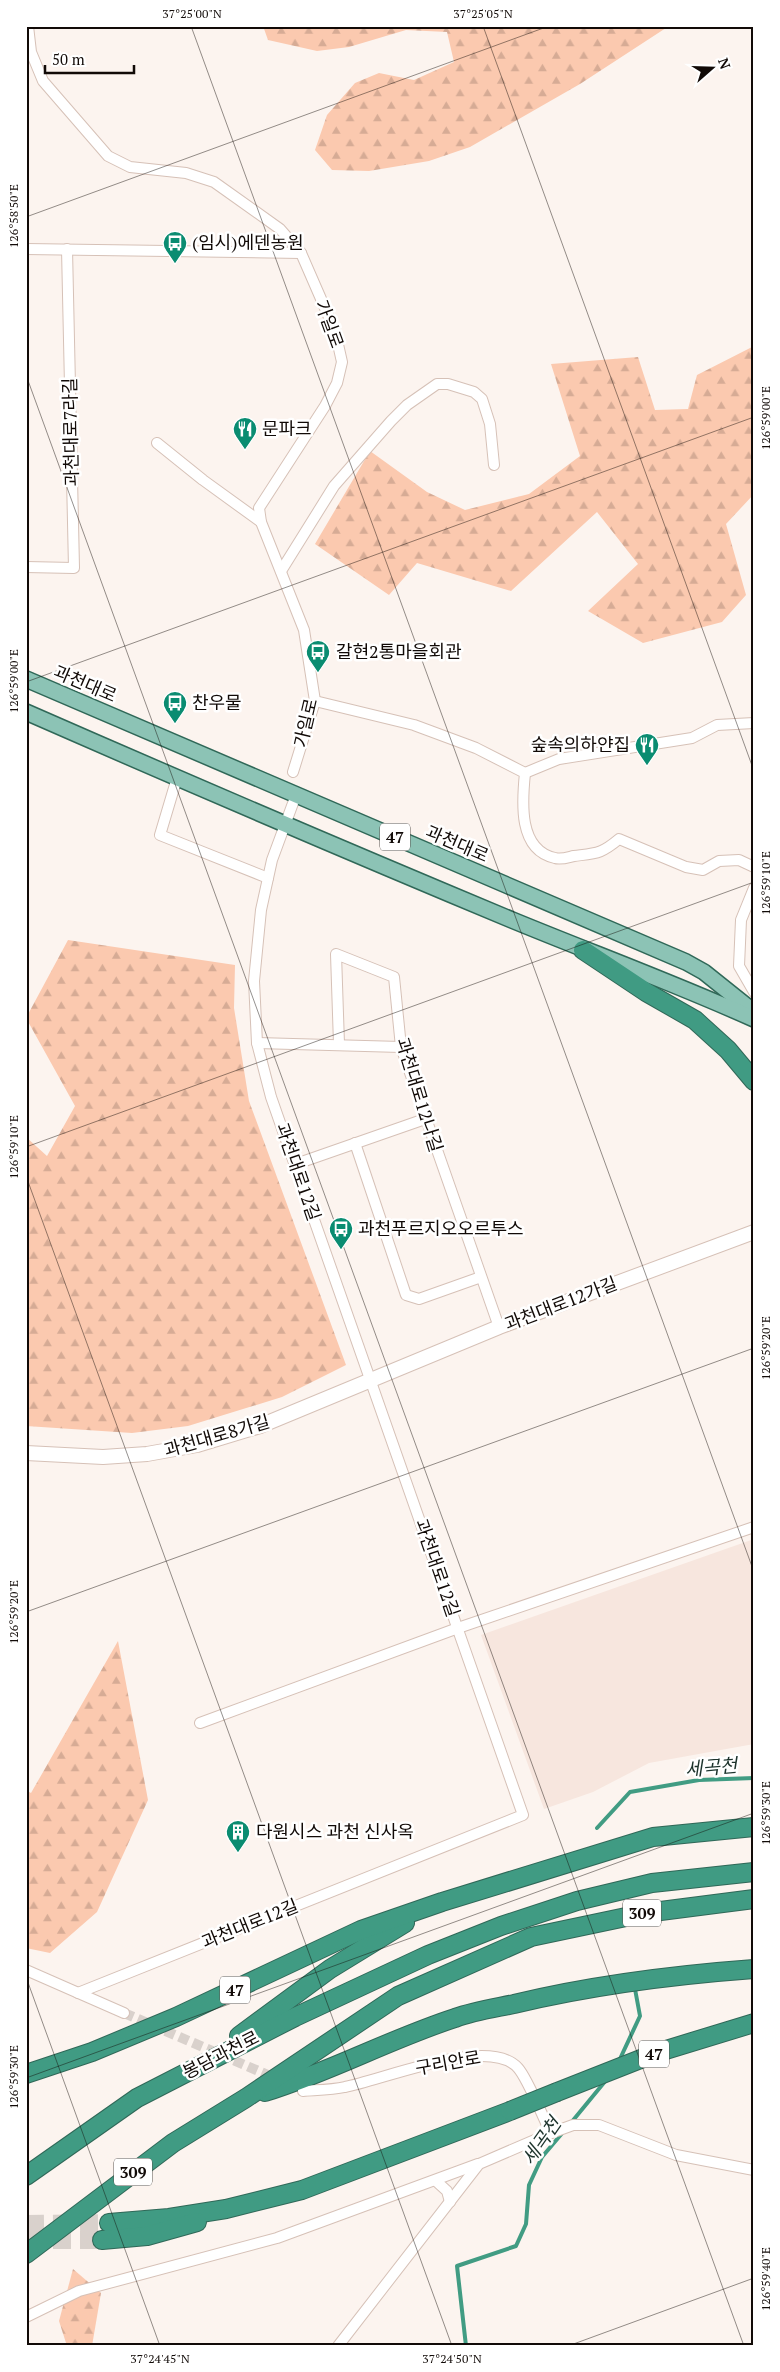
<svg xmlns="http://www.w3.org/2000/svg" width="780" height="2372" font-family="'PT Serif','Noto Sans KR',serif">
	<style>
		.built { fill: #f7e6de }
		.forest { fill: url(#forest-firs) }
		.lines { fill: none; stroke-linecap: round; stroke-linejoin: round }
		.stream { stroke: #419c83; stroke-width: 4 }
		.street-tunnel { stroke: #d9d1cc; stroke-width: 10; stroke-dasharray: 10 5; stroke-linecap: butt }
		.highway-tunnel { stroke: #d9d1cc; stroke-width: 18; stroke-dasharray: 18 9; stroke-linecap: butt }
		.street-casing { stroke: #d6c1b7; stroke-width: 12 }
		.secondary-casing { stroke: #d6c1b7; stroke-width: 16 }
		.primary-casing { stroke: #306858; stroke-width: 18 }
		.highway-casing { stroke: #306858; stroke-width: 20 }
		.street { stroke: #fff; stroke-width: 10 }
		.secondary { stroke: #fff; stroke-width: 14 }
		.primary { stroke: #8cc3b5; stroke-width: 15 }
		.highway { stroke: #409b83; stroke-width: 18 }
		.highway-bridge-casing { stroke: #306858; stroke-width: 20; stroke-linecap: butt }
		.highway-bridge { stroke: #409b83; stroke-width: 18 }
		.ticks { fill: none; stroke: #110a07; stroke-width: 1; stroke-opacity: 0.45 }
		.labels { text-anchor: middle; stroke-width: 5; stroke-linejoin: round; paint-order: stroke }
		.shield { fill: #fff; stroke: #585451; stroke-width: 1 }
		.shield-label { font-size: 16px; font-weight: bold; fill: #110a07 }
		.poi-label { font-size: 18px; fill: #110a07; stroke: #fff; text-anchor: start }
		.street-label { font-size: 18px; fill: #110a07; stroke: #fff }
		.water-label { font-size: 19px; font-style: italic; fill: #1d332c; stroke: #fff }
		.neatline { fill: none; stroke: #110a07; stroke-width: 2 }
		.ticks-label { font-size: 12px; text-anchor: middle; fill: #110a07 }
	</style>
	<defs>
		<pattern id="forest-firs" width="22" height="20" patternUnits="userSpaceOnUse" patternTransform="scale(1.25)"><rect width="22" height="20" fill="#fbc9af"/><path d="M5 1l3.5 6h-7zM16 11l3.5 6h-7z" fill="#d6ab95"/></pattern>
	</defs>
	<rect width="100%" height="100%" fill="#fcf4ef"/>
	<path class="built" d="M754,1539v205l-105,19 -56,29 -49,17 -63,-174z"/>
	<g class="forest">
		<path d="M263,26h406l-89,58 -110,63 -41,14 -60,10 -37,-1 -17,-20 12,-35 28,-32 24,-10 35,7 40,-18 -7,-30 -41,-2 -57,17 -32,4 -49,-11z"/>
		<path d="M754,346v148l-28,30 20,71 -24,27 -79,21 -55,-32 50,-47 -41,-52 -86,79 -94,-28 -28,32 -74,-51 55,-93 57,41 38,18 64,-16 51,-38 -29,-92 87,-7 17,53 33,-1 9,-34z"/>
		<path d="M68,940l167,25 -1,43 15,93 97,264 -64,32 -94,29 -56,7 -106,-7v-289l21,19 28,-50 -49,-88z"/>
		<path d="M118,1641l30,159 -51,112 -47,41 -24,-5v-158l5,3z"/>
		<path d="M73,2269l28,24 -9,53h-25l-8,-25z"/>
	</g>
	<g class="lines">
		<g class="stream">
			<path d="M597,1828l33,-36 69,-12 55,-2"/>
			<path d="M619,2061l21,-45 -5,-27"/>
			<path d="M570,2124l37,-45"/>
			<path d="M466,2346l-9,-80 59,-20 10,-22 3,-39 13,-28 22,-26"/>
		</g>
		<path class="street-tunnel" d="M124,2013l153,66"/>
		<g class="highway-tunnel">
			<path d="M26,2224l83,-1"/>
			<path d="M26,2240h76"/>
		</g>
		<g class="street-casing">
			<g id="street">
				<path d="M28,26l3,26 12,29 65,75 22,11 56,6 28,9 66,47 21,24 34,78 7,31 -5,21 -12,23 -66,102 2,14 43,108 11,71 -22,71"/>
				<path d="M26,249l275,4"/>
				<path d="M157,443l46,37 58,42"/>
				<path d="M26,567l48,1 -7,-319"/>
				<path d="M281,571l53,-85 57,-65 16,-16 30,-21h11l26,8 8,7 8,25 4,41"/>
				<path d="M315,701l99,24 62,23 49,25c-3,29 -7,77 30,85 6,2 14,-1 19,-2 23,-3 27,-2 45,-17l67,28 17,3 16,-9 20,-1 15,7"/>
				<path d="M525,773l34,-14 133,-21 25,-13 37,-2"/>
				<path d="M177,778l-17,57 108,43"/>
				<path d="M754,888l-13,32 -2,46 15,26"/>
				<path d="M257,1043l144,4"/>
				<path d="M339,1044l-3,-90 58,23 7,70 98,280"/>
				<path d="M355,1143l51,152 13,4 62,-22"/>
				<path d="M296,1164l129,-45"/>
				<path d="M200,1723l258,-95 296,-101"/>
				<path d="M26,1970l98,43"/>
				<path d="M78,1993l445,-178 -252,-718 -14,-54 -3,-62 7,-71 11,-50 24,-65"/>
				<path d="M303,2091c14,-1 29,-1 42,-4 38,-7 144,-52 173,-19 10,11 25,50 33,65"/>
				<path d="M436,2181l11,10 3,11"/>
				<path d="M26,2317l53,-26 198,-53 201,-74"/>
				<path d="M338,2346l141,-182 72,-31 22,-8h26l77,30 78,15"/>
			</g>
		</g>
		<g class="secondary-casing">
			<path id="secondary" d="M26,1453l77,4 44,-3 50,-9 63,-19 239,-99 255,-95"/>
		</g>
		<g class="primary-casing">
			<g id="primary">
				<path d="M26,679l660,283 18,10 50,40"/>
				<path d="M26,712c162,71 323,140 486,208 80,33 162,63 242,99"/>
			</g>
		</g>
		<g class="highway-casing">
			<g id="highway">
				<path d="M583,950l63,42 49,28 33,30 26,31"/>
				<path d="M239,2036l91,-67 75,-46"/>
				<path d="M26,2074l66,-22 84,-35 185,-87 81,-28 211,-65 101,-10"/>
				<path d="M265,2092c65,-20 125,-53 190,-74 19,-7 40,-10 59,-14 79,-19 159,-29 240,-35"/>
				<path d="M557,2092l99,-39 98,-30"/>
				<path d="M26,2176l111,-78 158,-81 133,-62 73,-29 76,-25 75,-18 102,-11"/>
				<path d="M109,2223l60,-5 57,-9 76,-19 208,-79"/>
				<path d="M102,2240l45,-4 50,-14"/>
				<path d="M26,2254l147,-111 73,-45 152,-102 133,-59 114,-24 109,-14"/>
			</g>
		</g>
		<use href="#street" class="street"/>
		<use href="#secondary" class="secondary"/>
		<use href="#primary" class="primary"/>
		<use href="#highway" class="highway"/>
		<g class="highway-bridge-casing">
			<path id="highway-bridge" d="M510,2111l47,-19"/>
		</g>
		<use href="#highway-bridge" class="highway-bridge"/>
	</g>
	<path class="ticks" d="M191,26l563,1546M483,26l271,745M26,217l523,-191M26,375l718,1971M26,682l728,-265M26,1147l728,-265M26,1176l426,1170M26,1612l728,-264M26,1977l134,369M26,2078l728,-265M568,2346l186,-68"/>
	<defs>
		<g id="bus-pin" transform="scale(1.25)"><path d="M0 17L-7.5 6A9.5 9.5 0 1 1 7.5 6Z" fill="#0a8c71" stroke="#fff"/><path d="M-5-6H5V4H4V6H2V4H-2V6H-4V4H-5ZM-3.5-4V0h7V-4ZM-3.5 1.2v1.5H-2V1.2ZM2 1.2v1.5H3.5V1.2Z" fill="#fff"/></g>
		<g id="restaurant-pin" transform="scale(1.25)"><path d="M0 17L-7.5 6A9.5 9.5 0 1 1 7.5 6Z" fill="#0a8c71" stroke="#fff"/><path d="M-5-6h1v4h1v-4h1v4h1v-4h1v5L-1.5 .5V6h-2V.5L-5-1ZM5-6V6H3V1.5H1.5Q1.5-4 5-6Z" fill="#fff"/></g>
		<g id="building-pin" transform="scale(1.25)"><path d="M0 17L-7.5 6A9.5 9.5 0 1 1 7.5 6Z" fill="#0a8c71" stroke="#fff"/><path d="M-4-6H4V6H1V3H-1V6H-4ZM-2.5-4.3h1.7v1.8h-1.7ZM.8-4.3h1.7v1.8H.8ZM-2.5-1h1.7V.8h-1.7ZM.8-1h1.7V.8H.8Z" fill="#fff"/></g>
	</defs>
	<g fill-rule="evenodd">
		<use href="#bus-pin" x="175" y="243"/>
		<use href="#restaurant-pin" x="245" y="429"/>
		<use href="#bus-pin" x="318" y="652"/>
		<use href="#bus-pin" x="175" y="703"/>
		<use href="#restaurant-pin" x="647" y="745"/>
		<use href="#bus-pin" x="341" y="1229"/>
		<use href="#building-pin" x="238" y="1832"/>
	</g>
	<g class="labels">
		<g class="shield">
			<rect x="380" y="823.5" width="30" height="27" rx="4"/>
			<rect x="623" y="1899.5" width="38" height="27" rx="4"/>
			<rect x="220" y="1976.5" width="30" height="27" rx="4"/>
			<rect x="639" y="2040.5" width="30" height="27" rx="4"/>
			<rect x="114" y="2158.5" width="38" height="27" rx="4"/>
		</g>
		<g class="shield-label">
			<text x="395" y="843">47</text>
			<text x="642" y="1919">309</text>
			<text x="235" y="1996">47</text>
			<text x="654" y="2060">47</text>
			<text x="133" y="2178">309</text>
		</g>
		<g class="poi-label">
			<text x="192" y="249">(임시)에덴농원</text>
			<text x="262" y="435">문파크</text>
			<text x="336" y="658">갈현2통마을회관</text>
			<text x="192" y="709">찬우물</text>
			<text x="630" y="751" text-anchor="end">숲속의하얀집</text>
			<text x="358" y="1235">과천푸르지오오르투스</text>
			<text x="256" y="1838">다원시스 과천 신사옥</text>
		</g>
		<g class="street-label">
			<text transform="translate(329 324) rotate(70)" y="6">가일로</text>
			<text transform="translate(71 432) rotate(-91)" y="6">과천대로7라길</text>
			<text transform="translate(85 684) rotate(23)" y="6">과천대로</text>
			<text transform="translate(306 723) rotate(-77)" y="6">가일로</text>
			<text transform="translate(457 844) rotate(23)" y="6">과천대로</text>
			<text transform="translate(419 1095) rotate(73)" y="6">과천대로12나길</text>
			<text transform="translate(298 1172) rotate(71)" y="6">과천대로12길</text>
			<text transform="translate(561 1304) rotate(-21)" y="6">과천대로12가길</text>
			<text transform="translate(217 1436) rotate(-16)" y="6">과천대로8가길</text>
			<text transform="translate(437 1568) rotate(71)" y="6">과천대로12길</text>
			<text transform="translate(250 1924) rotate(-22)" y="6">과천대로12길</text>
			<text transform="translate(221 2055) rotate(-27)" y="6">봉담과천로</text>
			<text transform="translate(448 2063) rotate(-10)" y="6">구리안로</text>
		</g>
		<g class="water-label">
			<text transform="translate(711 1767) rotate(-5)" y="7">세곡천</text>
			<text transform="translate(541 2141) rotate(-55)" y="7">세곡천</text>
		</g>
	</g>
	<rect width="780" height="2372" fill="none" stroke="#ffffff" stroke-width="55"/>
	<g transform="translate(712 68) rotate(70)" stroke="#ffffff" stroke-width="4" paint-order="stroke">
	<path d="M0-4L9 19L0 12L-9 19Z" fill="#110a07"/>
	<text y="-8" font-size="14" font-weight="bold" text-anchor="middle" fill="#110a07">N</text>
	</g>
	<path d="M45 65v8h89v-8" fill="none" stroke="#110a07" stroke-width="2.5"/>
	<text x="52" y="65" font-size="15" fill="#110a07" stroke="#ffffff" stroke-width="4" paint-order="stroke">50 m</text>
	<rect x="28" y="28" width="724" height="2316" class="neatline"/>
	<g class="ticks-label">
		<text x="192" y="18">37°25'00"N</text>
		<text x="483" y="18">37°25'05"N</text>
		<text transform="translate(14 216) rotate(-90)" y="4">126°58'50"E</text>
		<text transform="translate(766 418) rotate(-90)" y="4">126°59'00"E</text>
		<text transform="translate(14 681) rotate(-90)" y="4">126°59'00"E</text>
		<text transform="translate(766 883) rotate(-90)" y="4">126°59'10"E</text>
		<text transform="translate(14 1147) rotate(-90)" y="4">126°59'10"E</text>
		<text transform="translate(766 1348) rotate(-90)" y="4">126°59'20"E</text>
		<text transform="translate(14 1612) rotate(-90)" y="4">126°59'20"E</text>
		<text transform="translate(766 1813) rotate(-90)" y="4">126°59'30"E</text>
		<text transform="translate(14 2077) rotate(-90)" y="4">126°59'30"E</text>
		<text transform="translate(766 2279) rotate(-90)" y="4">126°59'40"E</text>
		<text x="160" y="2363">37°24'45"N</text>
		<text x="452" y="2363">37°24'50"N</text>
	</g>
</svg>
